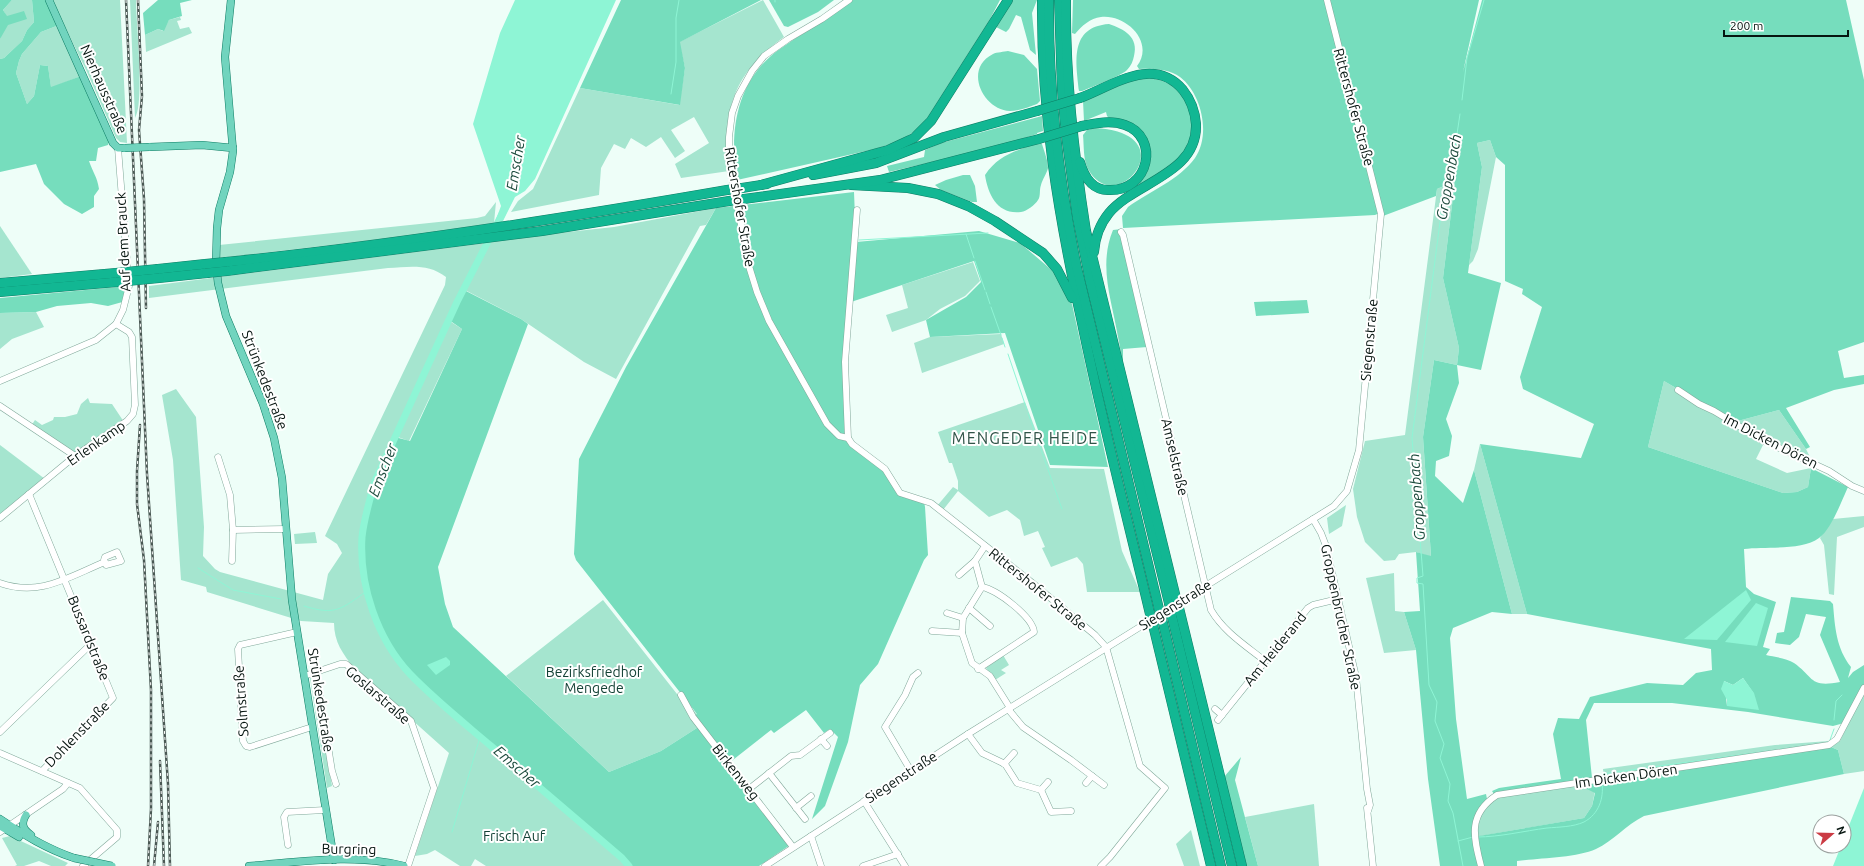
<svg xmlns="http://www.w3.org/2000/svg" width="1864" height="866" font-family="Ubuntu,sans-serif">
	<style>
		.green { fill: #a5e5cf }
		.forest { fill: #76ddbd; fill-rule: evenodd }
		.water { fill: #8ef5d5 }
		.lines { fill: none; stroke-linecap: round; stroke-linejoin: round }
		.stream { stroke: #8ef5d5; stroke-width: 1 }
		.river { stroke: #8ef5d5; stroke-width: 7 }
		.minor-casing { stroke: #81a89a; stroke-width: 7 }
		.major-casing { stroke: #0e7e65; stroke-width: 8 }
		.highway-casing { stroke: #0e7e65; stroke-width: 10 }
		.minor { stroke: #fff; stroke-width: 6 }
		.major { stroke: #71d4be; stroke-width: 7 }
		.highway { stroke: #12b793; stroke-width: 9 }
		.rail-casing { stroke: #495853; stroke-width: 2.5 }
		.rail { stroke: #fff; stroke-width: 1; stroke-dasharray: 3; stroke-linecap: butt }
		.major-bridge-casing { stroke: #0e7e65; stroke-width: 8; stroke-linecap: butt }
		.highway-bridge-casing { stroke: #0e7e65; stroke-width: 10; stroke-linecap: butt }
		.major-bridge { stroke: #71d4be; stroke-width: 7 }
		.highway-bridge { stroke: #12b793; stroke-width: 9 }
		.labels { text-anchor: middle; stroke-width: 4; stroke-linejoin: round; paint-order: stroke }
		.street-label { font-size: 14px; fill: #061510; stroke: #fff }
		.park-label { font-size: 14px; fill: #144236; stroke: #fff }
		.water-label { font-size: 15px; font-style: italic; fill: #1d4b3d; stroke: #fff }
		.quarter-label { font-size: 16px; letter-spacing: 1px; fill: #305448; stroke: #fff }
	</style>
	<rect width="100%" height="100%" fill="#eefef8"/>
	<g class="green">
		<path d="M12,0h20l2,22 -7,8 -5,11 -18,17 -4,1c0,-6 0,-15 0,-20 4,-14 13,-13 3,-29z"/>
		<path d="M52,0h68l7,143 -7,-1 -4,-4 -29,-66z"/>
		<path d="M130,0h6c0,21 9,104 -1,118z"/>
		<path d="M763,0l21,37c-51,37 -62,73 -55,134l-48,7 -6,-14 34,-21 -15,-26 -23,13 14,21 -10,7 -14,-21 -15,10 -15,-9 -6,11 -11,-5 -13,24 -2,27 -88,17 7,-11 15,-12 47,-101 99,17 6,-37 -6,-26z"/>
		<path d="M180,17l1,3 -4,1 3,8 9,-2 3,6 -46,19 -1,-17 13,-6 5,2 6,-11z"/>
		<path d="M59,25l22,51 -30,12 -3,-22 -8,-1 -6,31 -7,8 -11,-31 3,-12 3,-7 19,-22z"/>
		<path d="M1490,140l6,17 -18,92 -5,12 -4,4 13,-98 -5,-24z"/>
		<path d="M1455,181l-12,97 16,70 -2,17 -23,-5 -11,77 8,120 -15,-5 -17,2 -4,6 -11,1 -19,-19 -8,-25 -4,-28 12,-48 40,-6 32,-246z"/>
		<path d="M496,202l-2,21 -86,13 -188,22 -1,-13 258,-27 8,-2z"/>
		<path d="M716,208l-10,17 -6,1 -84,153 -32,-17 -63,-43 -58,-30 -15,31 14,9 -53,112 -14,-5c-14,32 -31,66 -34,102 -3,50 19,97 48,135l220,193h-143l-11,-7 -4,7h-11l-25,-16 -8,4 -12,2 34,-103 -95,-85c-11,-14 -20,-26 -20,-45l-33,-2 -94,-29 -1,-5 -25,-7 -8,-120 -11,-65 14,-6 20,28 8,110 -1,29 12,13 5,3 103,28 5,-26 14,-21 -5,-9 -12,-8 120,-251 1,-8c-18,-14 -37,-10 -58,-9l-239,30v-12l337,-43 -11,23 13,-24 52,-7 74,-8z"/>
		<path d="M0,226l32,48 -32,4z"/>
		<path d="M973,262l7,19 -15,15 -25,13 -14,11 -34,12 -6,-17 22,-7 -6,-23z"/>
		<path d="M36,312l8,15 -32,12 -12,10v-36z"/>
		<path d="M1001,334l3,10 -82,29 -8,-30 16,-6z"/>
		<path d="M1664,381l70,41 45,-12 27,39 6,12 -48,-18 -8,16 31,14 24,-5 -3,19 -11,5 -14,1 -135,-46z"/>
		<path d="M88,398l2,5 22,1 12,18 -49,34 -44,-30 4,-6 7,5 11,-5 1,-3h11l12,-3 4,-10z"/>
		<path d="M1025,402l25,66 54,1 18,82 18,41h-53l-4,-28 -6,-7 -26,10 -9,-19 3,-1 -7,-16 -14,5 -4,-16 -13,-10 -18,7 -31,-26 -15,19 -6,-4 16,-19 5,3v-9l-6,-18h-3l-11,-31z"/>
		<path d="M1480,444l47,170h-15l-38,-144z"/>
		<path d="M0,445l45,34 -45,38z"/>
		<path d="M1346,505l-4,21 -13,8 -2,-16z"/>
		<path d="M1864,516v11l-27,10 -3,58 -5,-1 -5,-49 -4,-7 13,-19z"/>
		<path d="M315,532l2,11 -22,1 -1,-10z"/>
		<path d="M1394,573l1,38 9,1 12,38 -32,3 -18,-75z"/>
		<path d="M603,600l74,94 20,20 3,12 -39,25 -52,21 -103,-96z"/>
		<path d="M1003,655l6,10 -8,5 5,3 -11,7 -9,-12z"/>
		<path d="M312,677l2,2 -3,1 2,15h4v3l-3,1 3,18 3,-1 1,3 -4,1 3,18h4l8,48 -5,2 -17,-110z"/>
		<path d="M1864,692v79l-20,3 -6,-24 -7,-3 9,-6z"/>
		<path d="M1829,741v2l-225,35 -1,-9 172,-24z"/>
		<path d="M1587,782l8,9 -3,15 -8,12 -109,19 1,-18 23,-25z"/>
		<path d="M1314,804l5,62h-61l-13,-49z"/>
		<path d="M1191,830l9,36h-16l-8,-22z"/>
		<path d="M10,836l58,27 -3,3h-14l-12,-5 -15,5h-9l2,-1 -15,-27z"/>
	</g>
	<g class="forest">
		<path d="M0,0h12l-9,10 4,6 17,-5 3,8 -19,6 -8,14z"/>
		<path d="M32,0h15l12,25 -18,7 -19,22 -3,7 -3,12 11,31 7,-8 6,-31 8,1 3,21 30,-11 28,66 -1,3 -10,3 -2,13h-7c4,12 8,15 10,28l-5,7v11l-12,7 -18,-10 -20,-20 -8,-20 -36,8v-113l4,-1 18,-17 5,-11 7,-8z"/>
		<path d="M158,0h34l-12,3 2,13 -13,4 -5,11 -6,-2 -13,6 -2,-22z"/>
		<path d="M621,0h140l-81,42 5,26 -5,37 -100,-17z"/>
		<path d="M769,0h65l-16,12 -30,15 -4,-1z"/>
		<path d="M853,0h147l-11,21 -63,99 -11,11 -15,10 -25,8 -138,31c-8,-48 -1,-98 40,-129 25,-18 52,-32 76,-51z"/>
		<path d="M1013,0h24l-5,13 4,42 -6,-5 -9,-33 -5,-2 -7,14 -3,3 -10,-5z"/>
		<path d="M1073,0h406l-16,72 19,-72h364l18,80v262l-26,9 6,27 20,-3v9l-30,6 -48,18 24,39 -4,2 -27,-39 -45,12 -70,-41 -16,66 135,46 14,-1 11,-5 3,-19 37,19c-6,13 -17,43 -29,51 -17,13 -54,8 -75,11l2,38 8,7 22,8 -13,45 7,2 -4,6c8,2 21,3 28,8 20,14 15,25 46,19l-20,-47 6,-18 -20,-3 -7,23 -9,8 -15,-2 2,-10 7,-1 7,-35 39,4 3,3c2,23 3,44 18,63l-3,11 5,-6 11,-7v20l-20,38 -11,3 -85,-14 -76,-9h-78l-8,17 6,58 -98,16 -2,-3 7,-3 62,-9 -8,-45 5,-16 21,1 11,-22 57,-14 36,2 13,-12 16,-3 -1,-21 -184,-35 -47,-170 101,14 13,-34 -71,-35 -3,-12 22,-70 -20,-13 1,-5 -18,-8v-116l-9,-8 -6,-17 -13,3 5,24 -14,106 33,10 -20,87 -24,-5 2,18 -13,36 6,17 -3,20 -13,5 -1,15 28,27 11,-33 38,144 -20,-2 -39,16 -3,10 6,81 11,80 19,-5 1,5 -7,9 -7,29 111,-19 8,-12 3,-13 -8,-4 -1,-5 245,-37 7,3 6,24 -200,42c-18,9 -31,25 -48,33 -20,9 -57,9 -79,12v5h-77l-12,-87 -12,-129 -12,-38 16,-1 -4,-59 15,4 -8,-119 11,-77 23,5 2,-17 -16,-70 12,-97 -18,8 -1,7 -53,20 -1,-4 -7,3 -252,13 -1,-12 6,-9c22,-16 51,-27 67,-49 16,-23 7,-64 -15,-81 -11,-8 -28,-9 -41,-8l-2,-3c18,-24 -11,-52 -36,-49 -11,1 -19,9 -26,17l-3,-1zM1743,678l11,16 -27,12 -3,-25 9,4z"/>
		<path d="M1109,24c15,5 30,13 25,32 -1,5 -3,10 -7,14 -6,6 -35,17 -45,21h-3c-3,-29 -10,-64 30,-67z"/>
		<path d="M1008,51l16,4 13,14 3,32 -3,3c-8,3 -18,7 -27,7 -27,-1 -47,-42 -17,-57 4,-2 11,-2 15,-3z"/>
		<path d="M1137,78c10,0 18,0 28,4 27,11 35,48 18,71 -10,15 -29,23 -45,32l8,-11 3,-11 -3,-23 -36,-21 -3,-3 -1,-4 -22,9 -1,-20z"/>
		<path d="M1042,116l1,15 -6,2v1l-41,13 -107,25 -2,-6 37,-9 1,-7 16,-7z"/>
		<path d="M1095,128c93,5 21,93 -7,41 -5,-9 -4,-24 -5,-34l4,-5z"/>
		<path d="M1034,144h8c2,7 6,16 6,24 -1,5 -6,12 -7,17 -2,5 0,11 -3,15 -3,5 -11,11 -17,12 -23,3 -33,-17 -36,-37 13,-19 28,-23 49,-31z"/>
		<path d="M963,175h7l5,11 2,16h-5l-31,-12 -6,-5 11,-5z"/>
		<path d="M854,192l2,50 123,-11 41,12 34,29 18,32 36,163 -58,-2 -45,-132 -75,4 -4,-17 40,-23 15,-15 -7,-21 -126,42 -4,100 3,39c10,7 24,15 33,25 19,22 8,30 44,35l1,5 3,48 -4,5 -46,104 -18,21 -12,57 -23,64 -13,13 26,-82 -8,-8 -6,4 -18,-23 -32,23 -3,-3 -42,33 61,82 -31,21h-130l-7,-8c-46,-39 -92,-78 -138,-118 -28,-24 -63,-51 -85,-81 -23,-31 -35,-67 -37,-104 0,-6 -1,-13 0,-18 4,-36 19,-68 33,-100l15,4 52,-112 -13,-9 15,-30 57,29 7,5 -90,243 7,37 8,23 156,145 52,-21 39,-25 -7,-9 4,-3 -121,-154 -2,-6 5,-95 47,-92 90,-159z"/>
		<path d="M1122,229l25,118 -24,2v15c-2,-9 -3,-18 -5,-27 -6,-36 -20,-71 -5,-107z"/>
		<path d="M128,286l-2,15 -18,5 -17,-3 -34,3 -21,6 -36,1v-15z"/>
		<path d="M1307,300l2,13 -53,3 -2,-14z"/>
		<path d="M1241,757l-6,23 23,86h-13l-21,-89z"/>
	</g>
	<g class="water">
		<path d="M515,0h101l-81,179 -10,12 -10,6 -12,24 -8,1 6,-16 -28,-82 27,-91z"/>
		<path d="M1746,590l5,10 -34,40 -33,-1z"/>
		<path d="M1756,603l12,5 -11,38 -32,-4z"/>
		<path d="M446,657l4,4v4l-14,10 -9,-10z"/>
		<path d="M1743,678l11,15 5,17 -32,-4v-6l-6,-11 3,-8 9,4z"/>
		<path d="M1864,788v78h-31l8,-20h3v-8z"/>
	</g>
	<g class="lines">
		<g class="stream">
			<path d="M775,0v2"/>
			<path d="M671,94l5,-32v-44l3,-18"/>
			<path d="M1462,100l5,-42 17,-58"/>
			<path d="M1460,114l-10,67 -6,10 -32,247 11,138 -6,2v5l6,1 6,101 8,17 -2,19 9,23 -4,14 10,26 -2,17 5,12 10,53"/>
			<path d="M966,234l8,24"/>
			<path d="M859,240l129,-7"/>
			<path d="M975,261l10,29"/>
			<path d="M986,292l4,12"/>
			<path d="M991,307l10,28"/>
			<path d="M1002,338l3,9"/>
			<path d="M1008,354l19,56"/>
			<path d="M1028,413l34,96"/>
			<path d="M198,568l35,22 48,9"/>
			<path d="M304,606c32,10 37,3 63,-15"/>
			<path d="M1834,720l2,-19 6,-6"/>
			<path d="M1830,740l4,-11"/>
			<path d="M1601,777l1,-3 216,-30"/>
			<path d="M452,832l28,-95"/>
			<path d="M1477,837c23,0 47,-6 70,-9 12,-1 26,-1 37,-6 15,-8 20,-24 18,-39"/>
			<path d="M1458,841l15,-4"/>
		</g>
		<path class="river" d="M502,214l-45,88 -82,179c-5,18 -11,37 -13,56 -3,48 15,102 48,137 25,26 54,49 81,72 44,38 88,75 131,112l7,8"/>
		<g class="minor-casing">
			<g id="minor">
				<path d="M857,210l-12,152 3,76 4,6 33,25 15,24 31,10 99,78 65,54 11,12 34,119 25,22 -55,69 -9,9"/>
				<path d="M1121,232l2,3 88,375c13,22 34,35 54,51"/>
				<path d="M0,381l96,-41 20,-16 7,-14 6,-24 -11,-138"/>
				<path d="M1678,390l21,14 15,7 48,29 67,31 23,15 12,5"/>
				<path d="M0,406l75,50"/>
				<path d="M848,438l-9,-2 -12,-12 -58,-103 -12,-29 -9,-29 -9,-49 -10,-54v-23l3,-24 6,-17 14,-25 12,-15 24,-17 34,-20 27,-19"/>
				<path d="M218,457l12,38 3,35 53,-1"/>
				<path d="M29,494l84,204 -71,73"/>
				<path d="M0,518l75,-62 52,-35 6,-7 2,-9 -3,-68 -3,-5 -13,-8"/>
				<path d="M1313,519l8,14 5,13 30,131 11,112 3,16 -2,6"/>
				<path d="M985,546l-10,15 7,26 -19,31 -1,15 10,30 18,13 20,32"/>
				<path d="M117,552l4,9 -15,4 -2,-5 1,-3z"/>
				<path d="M232,561l1,-31"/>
				<path d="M959,575l16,-14"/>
				<path d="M0,583c40,14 68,-6 105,-21"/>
				<path d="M969,608l21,18"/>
				<path d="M947,613l16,5"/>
				<path d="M932,631l30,2"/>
				<path d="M297,632l-57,13 -2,4 5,92 3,5 4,1 62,-20"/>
				<path d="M978,669l56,-37c-1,-15 -38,-43 -52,-45"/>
				<path d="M316,672l16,99 4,13"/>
				<path d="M304,676l36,-12h6l65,57 23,67 -26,78"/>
				<path d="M681,695l12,22 100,130"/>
				<path d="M1008,709l15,18 48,33 33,25"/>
				<path d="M1215,709l7,6"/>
				<path d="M1218,720l90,-112 5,-3 25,-6"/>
				<path d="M0,732l91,-88"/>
				<path d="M968,734l14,19 23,11 12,19 24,7 10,22 20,-1"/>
				<path d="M821,739l6,7"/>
				<path d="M0,753l80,35 37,42v7l-34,29"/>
				<path d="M1004,764l10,-11"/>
				<path d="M911,771l-26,-44 20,-32 8,-18 5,-4"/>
				<path d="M769,773l36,46"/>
				<path d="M1086,783l6,-7"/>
				<path d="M749,789l42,-33 9,-1 30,-22"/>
				<path d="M1041,790l7,-8"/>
				<path d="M864,801l41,65"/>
				<path d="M796,808l15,-12"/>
				<path d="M1367,808l6,58"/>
				<path d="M0,832l63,-43 5,-6"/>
				<path d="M811,836l10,30"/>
				<path d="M288,845l-4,-28 3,-5 38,-2"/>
				<path d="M765,866l203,-132 366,-228 13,-15 12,-41 22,-236 -54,-214"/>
				<path d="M863,866l35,-12"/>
				<path d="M1481,866c-8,-30 -13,-52 16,-71l332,-50 8,-6 27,-51"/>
			</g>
		</g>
		<g class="major-casing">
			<g id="major">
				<path d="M49,0l64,143 5,5h7"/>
				<path d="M231,0l-6,57 8,94 -3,21 -11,38 -2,18 -1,35 2,20 8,33 37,88 11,34 8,40 10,122 42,260"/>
				<path d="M149,147l53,-2 31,3"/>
				<path d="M26,815c-5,8 -4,14 5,20"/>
				<path d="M0,819c24,16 47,30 74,39"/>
				<path d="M0,826l19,11"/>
				<path d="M249,866c51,-4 105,-13 155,0"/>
			</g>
		</g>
		<g class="highway-casing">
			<g id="highway">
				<path d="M1042,0c-1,113 16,214 40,323 20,98 45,194 68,291"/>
				<path d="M1049,0c-1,90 10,180 28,268l82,341"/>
				<path d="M1059,0l3,90 4,45 11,81 13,65 79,322"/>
				<path d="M1066,0c-1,77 8,155 20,231l90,367"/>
				<path d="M1080,98c32,-12 73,-43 103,-8 8,10 12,21 13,34 2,50 -61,58 -87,89 -9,11 -14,25 -15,39"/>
				<path d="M1080,162c4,14 12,28 28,28 42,2 52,-53 17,-65 -14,-5 -29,-2 -43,1"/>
				<path d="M813,175l63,-12 68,-26 93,-26"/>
				<path d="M761,185l127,-35 26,-12 17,-17 77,-121"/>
				<path d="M851,185l57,3 30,6 30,12 27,15 48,32 14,16 15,29"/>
				<path d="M742,188l25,-4"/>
				<path d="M744,199l136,-19 159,-41"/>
				<path d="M226,262c168,-17 334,-43 501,-72"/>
				<path d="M158,269l47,-5"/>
				<path d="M227,271l315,-40 187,-30"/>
				<path d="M159,278l48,-5"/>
				<path d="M0,283l116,-10"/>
				<path d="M0,292l117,-10"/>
				<path d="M1179,608l63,258"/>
				<path d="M1171,613l61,253"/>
				<path d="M1162,619l59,247"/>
				<path d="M1153,625l58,241"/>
			</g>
		</g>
		<use href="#minor" class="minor"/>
		<use href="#major" class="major"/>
		<use href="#highway" class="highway"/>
		<g class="rail-casing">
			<g id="rail">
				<path d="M126,0l21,474 21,310 2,82"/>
				<path d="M138,0l4,96 -3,34 5,69 2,109"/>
				<path d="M140,425l-3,46v33l7,56 7,130v119l-3,57"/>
				<path d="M160,761l4,105"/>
				<path d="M154,866l4,-44"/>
			</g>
		</g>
		<use href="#rail" class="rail"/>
		<g class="major-bridge-casing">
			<g id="major-bridge">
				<path d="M125,148l24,-1"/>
				<path d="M74,858l38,8"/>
			</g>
		</g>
		<g class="highway-bridge-casing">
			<g id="highway-bridge">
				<path d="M1037,111l43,-13"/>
				<path d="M1039,139l43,-13"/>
				<path d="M727,190l15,-2"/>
				<path d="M729,201l15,-2"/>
				<path d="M205,264l21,-2"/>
				<path d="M116,273l42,-4"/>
				<path d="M207,273l20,-2"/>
				<path d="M117,282l42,-4"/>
				<path d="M1176,598l3,10"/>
				<path d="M1169,603l2,10"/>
				<path d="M1159,609l3,10"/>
				<path d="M1150,614l3,11"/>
			</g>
		</g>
		<use href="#major-bridge" class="major-bridge"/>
		<use href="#highway-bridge" class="highway-bridge"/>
	</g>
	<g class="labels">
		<g class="street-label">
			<text transform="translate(104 89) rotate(66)" y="5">Nierhausstraße</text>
			<text transform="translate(1354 107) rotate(75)" y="5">Rittershofer Straße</text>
			<text transform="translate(740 207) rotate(80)" y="5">Rittershofer Straße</text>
			<text transform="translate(123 242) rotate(-93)" y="5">Auf dem Brauck</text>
			<text transform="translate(1369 340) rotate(-85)" y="5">Siegenstraße</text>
			<text transform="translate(265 380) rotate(69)" y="5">Strünkedestraße</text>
			<text transform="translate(1771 441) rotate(27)" y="5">Im Dicken Dören</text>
			<text transform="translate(96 443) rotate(-35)" y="5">Erlenkamp</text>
			<text transform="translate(1175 457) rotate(77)" y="5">Amselstraße</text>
			<text transform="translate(1038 589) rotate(39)" y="5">Rittershofer Straße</text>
			<text transform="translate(1175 605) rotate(-32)" y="5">Siegenstraße</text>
			<text transform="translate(1341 617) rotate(78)" y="5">Groppenbrucher Straße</text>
			<text transform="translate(89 638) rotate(68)" y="5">Bussardstraße</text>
			<text transform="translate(1275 649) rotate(-51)" y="5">Am Heiderand</text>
			<text transform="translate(378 695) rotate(41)" y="5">Goslarstraße</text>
			<text transform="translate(321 700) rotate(81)" y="5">Strünkedestraße</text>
			<text transform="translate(241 701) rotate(-94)" y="5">Solmstraße</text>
			<text transform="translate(77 734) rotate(-46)" y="5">Dohlenstraße</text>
			<text transform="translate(736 772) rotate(52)" y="5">Birkenweg</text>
			<text transform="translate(1626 776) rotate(-8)" y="5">Im Dicken Dören</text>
			<text transform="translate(901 777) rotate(-33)" y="5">Siegenstraße</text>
			<text transform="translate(349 849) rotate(1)" y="5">Burgring</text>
		</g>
		<g class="park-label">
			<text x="594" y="677">Bezirksfriedhof<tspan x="594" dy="16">Mengede</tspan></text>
			<text x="514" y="841">Frisch Auf</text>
		</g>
		<g class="water-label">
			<text transform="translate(516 163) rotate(-81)" y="5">Emscher</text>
			<text transform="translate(1449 177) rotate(-80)" y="5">Groppenbach</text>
			<text transform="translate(383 470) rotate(-69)" y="5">Emscher</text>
			<text transform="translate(1417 497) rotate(-94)" y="5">Groppenbach</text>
			<text transform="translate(517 767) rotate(41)" y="5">Emscher</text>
		</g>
		<g class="quarter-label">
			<text x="1025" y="444">MENGEDER HEIDE</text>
		</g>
	</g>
	<g transform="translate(1832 834) rotate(70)"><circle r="19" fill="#ffffff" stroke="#9ba19f"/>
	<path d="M0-3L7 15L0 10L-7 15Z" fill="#cb3b44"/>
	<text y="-6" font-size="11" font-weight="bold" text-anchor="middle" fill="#061510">N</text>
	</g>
	<path d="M1724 30v6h124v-6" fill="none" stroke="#061510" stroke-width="2"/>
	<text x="1730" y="30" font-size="12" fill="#061510" stroke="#ffffff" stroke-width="3" paint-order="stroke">200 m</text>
</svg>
